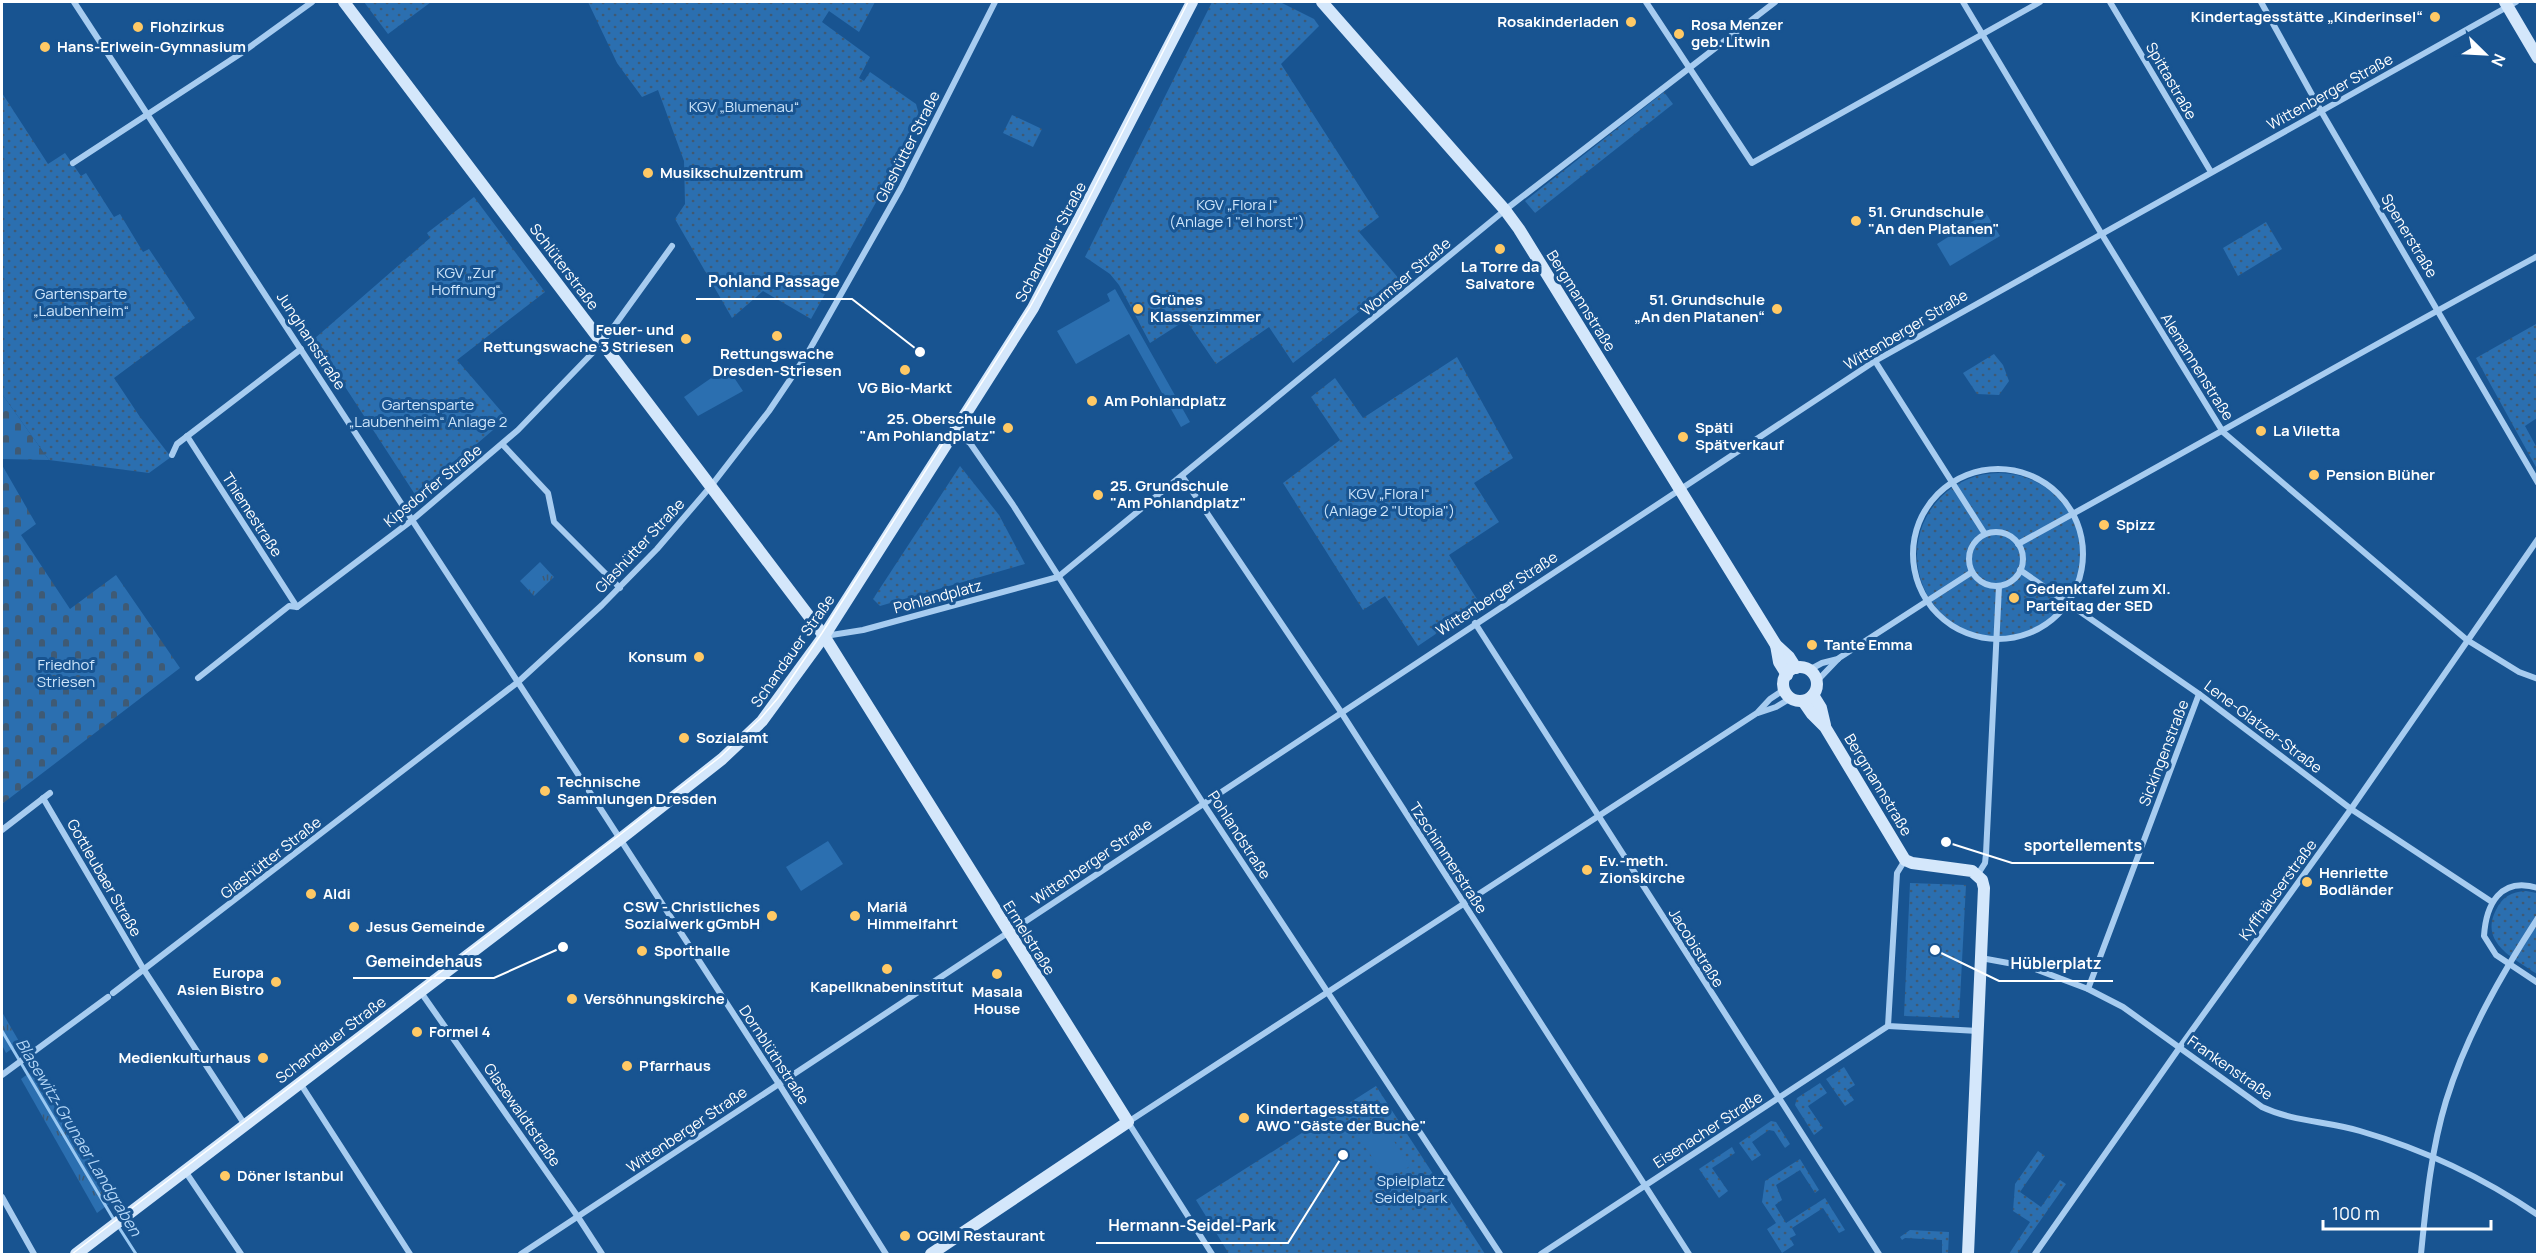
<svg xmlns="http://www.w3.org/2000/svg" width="2539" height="1256" font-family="Manrope,sans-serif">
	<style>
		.grass { fill: url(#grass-tufts) }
		.cemetery { fill: url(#cemetery-stones) }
		.park { fill: url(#park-dots) }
		.pitch { fill: #2b6fb0 }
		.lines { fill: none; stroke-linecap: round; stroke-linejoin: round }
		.stream { stroke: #99c8f2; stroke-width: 3 }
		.street { stroke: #a7ccf0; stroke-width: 6 }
		.secondary { stroke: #d4e7fb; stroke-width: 12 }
		.tram { stroke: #fff; stroke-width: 1.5 }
		.poi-dot { fill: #ffc965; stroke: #185491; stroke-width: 2 }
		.labels { text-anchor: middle; stroke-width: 6; stroke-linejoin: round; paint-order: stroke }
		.poi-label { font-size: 15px; font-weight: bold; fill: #fff; stroke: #185491; text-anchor: start }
		.street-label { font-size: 15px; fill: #fff; stroke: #185491 }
		.park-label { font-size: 15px; fill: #cde5fb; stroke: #185491 }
		.water-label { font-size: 16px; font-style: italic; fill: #b3d6f7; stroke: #185491 }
		.leader { fill: none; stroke: #fff; stroke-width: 2 }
		.callout-dot { fill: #fff; stroke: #185491; stroke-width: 2 }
		.callout-label { font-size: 16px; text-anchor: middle; font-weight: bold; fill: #fff; stroke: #185491; stroke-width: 6; stroke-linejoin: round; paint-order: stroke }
	</style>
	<defs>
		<pattern id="grass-tufts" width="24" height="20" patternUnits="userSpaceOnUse" patternTransform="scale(1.5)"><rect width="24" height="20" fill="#2b6fb0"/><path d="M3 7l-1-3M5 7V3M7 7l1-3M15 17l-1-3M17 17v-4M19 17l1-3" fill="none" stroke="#3f5a74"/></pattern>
		<pattern id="cemetery-stones" width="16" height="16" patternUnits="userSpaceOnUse" patternTransform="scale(1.5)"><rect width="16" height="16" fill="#2b6fb0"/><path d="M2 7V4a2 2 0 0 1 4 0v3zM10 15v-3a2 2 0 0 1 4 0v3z" fill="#3f5a74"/></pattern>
		<pattern id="park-dots" width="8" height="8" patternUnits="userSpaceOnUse" patternTransform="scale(1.5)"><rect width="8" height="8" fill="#2b6fb0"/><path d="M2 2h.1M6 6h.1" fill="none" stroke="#3f5a74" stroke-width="1.8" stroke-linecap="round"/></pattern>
	</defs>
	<rect width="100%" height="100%" fill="#185491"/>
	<g class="grass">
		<path d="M540,562l14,15 -20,19 -14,-15z"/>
		<path d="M2,1012l18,31 -14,10 -4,-8z"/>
		<path d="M36,1068l78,132 -17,13 -76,-134z"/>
	</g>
	<g class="cemetery">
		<path d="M2,394l47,66 -47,-1z"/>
		<path d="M2,465l34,59 -15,11 49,74 46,-34 64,93 -178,136z"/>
	</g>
	<g class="park">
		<path d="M364,2h67l-43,32z"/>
		<path d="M588,2h287l-16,30 -30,-21 -7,11 48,35 -11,21 5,3 6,-9 46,32 4,14 -31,61 -78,140 -48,-28 -31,27 -57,-99 10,-15 -1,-43 -26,-71 -16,7 -25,-34z"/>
		<path d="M1212,2h68l34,17 5,7 -38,38 98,153 -20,15 41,48 -107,83 -24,-36 -53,37 -30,-44 -36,23 -31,-58 -9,-11 -25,-17z"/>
		<path d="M1664,92l9,12 -138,109 -10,-12z"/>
		<path d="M2,93l46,71 17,-11 16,23 5,-3 28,44 6,-3 23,38 6,-3 46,69 -81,60 26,39 31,40 -22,16 -100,-13 -47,-66z"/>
		<path d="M1012,115l30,14 -9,18 -30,-14z"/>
		<path d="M474,197l71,95 -88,68 50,58 -91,78 -102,-157 116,-101 -3,-5z"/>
		<path d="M2266,222l16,27 -44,27 -15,-28z"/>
		<path d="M2536,324l1,94 -12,8 12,22v21l-61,-111z"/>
		<path d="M1994,354l9,11 6,16 -10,14 -22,-1 -14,-21z"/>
		<path d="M1457,357l56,101 -39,25 25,39 -50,33 31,49 -62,42 -33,-50 -22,14 -80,-127 57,-43 -29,-43 24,-19 28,40z"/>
		<path d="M960,466l39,49 26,49 -145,42 -7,-7z"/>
		<circle cx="1999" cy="555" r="82"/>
		<path d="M1910,883l56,2 -7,133 -55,-2z"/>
		<path d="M2526,891l11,2v81c-22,-15 -58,-31 -41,-64 6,-13 15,-18 30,-19z"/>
		<path d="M1844,1067l11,18 -8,5 7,10 -9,6 -19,-27z"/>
		<path d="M1820,1083l7,10 -19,13 15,22 -9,7 -19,-30 2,-7z"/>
		<path d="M1376,1086l109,168h-256l-33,-54z"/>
		<path d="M1771,1121l5,1 14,22 -5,4 -11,-17 -5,-1 -17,12 9,13 -9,6 -13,-18z"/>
		<path d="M1732,1147l3,6 -23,15 16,23 -9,7 -20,-29z"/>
		<path d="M2038,1151l7,5 -25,36 21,15 19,-27 6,4 -49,70h-8l21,-32 -17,-11 2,-27z"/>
		<path d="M1800,1159l19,31 -4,3 -15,-23 -24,15 6,15 -7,5 11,18 39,-25 20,32 -6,3 -16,-25 -31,20 4,7 -6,3 4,7 -12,8 -15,-24 9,-6 -14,-21 3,-21z"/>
		<path d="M1910,1230l39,2 -1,22h-6v-14l-37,-2 -3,2 -2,-3z"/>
	</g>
	<g class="pitch">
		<path d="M1986,213l14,23 -50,30 -13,-22z"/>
		<path d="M1115,289l75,133 -9,5 -52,-93 -53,30 -19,-33 53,-30 -3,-7z"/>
		<path d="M727,367l16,24 -45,25 -14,-19z"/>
		<path d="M828,841l15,23 -42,27 -15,-24z"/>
		<path d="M1377,1115l33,51 -22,15 -34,-51z"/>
	</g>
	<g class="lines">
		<g class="stream">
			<path d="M2,1031l112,189"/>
			<path d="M118,1226l18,28"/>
		</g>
		<g class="street">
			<path d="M74,2l511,783"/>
			<path d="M1646,2l106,161 288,-161"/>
			<path d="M1963,2l138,231 122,199 244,208 52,32 19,7"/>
			<path d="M2110,2l101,170"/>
			<path d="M2261,2l60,109 217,372"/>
			<path d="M73,163l167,-109 72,-52"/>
			<path d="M1875,361l110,173"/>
			<path d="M954,432l16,11 43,62 190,298 297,451"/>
			<path d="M187,436l110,171"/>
			<path d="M503,445l45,48 6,29 66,66"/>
			<path d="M172,455l5,-11 124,-95"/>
			<circle cx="1998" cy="554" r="85"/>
			<path d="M1182,476l159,236 348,542"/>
			<circle cx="1996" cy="559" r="27"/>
			<path d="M2018,544c174,-95 345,-194 520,-288"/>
			<path d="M2020,570l179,124 152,115 141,93"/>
			<path d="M1475,623l404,631"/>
			<path d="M825,636l38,-6 195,-53 447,-367 270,-208"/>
			<path d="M1809,670l13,-7 16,-4"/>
			<path d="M198,678l91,-72 8,1 114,-86 107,-91 84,-87 70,-97"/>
			<path d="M1817,681l22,-23 133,-86"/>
			<path d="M1758,713l18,-6 15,-9"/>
			<path d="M589,791l190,293 107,170"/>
			<path d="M43,798l101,172 101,155"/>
			<path d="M2,830l48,-37"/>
			<path d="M1905,860l-8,13 -9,153 90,5"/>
			<path d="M1978,874l7,-11 1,-9 13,-268"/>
			<path d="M2538,888c-38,-12 -52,17 -54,48l12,19 42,28"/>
			<path d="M1981,958l49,9 58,22 35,18 139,100c32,15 65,14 98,24 62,18 124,47 178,84"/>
			<path d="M2088,989l111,-295"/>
			<path d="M420,991l158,226 24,37"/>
			<path d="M113,993l405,-311 84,-77 55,-56 54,-63 58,-75 37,-55 95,-168 94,-186"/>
			<path d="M2,1075l106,-78"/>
			<path d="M300,1083l110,171"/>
			<path d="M185,1171l56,83"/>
			<path d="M2,1197l32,57"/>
			<path d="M521,1254l1354,-893 641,-359"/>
			<path d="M1212,1254l-84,-132 629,-409 13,-14 15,-10"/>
			<path d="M1541,1254l347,-228"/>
			<path d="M2035,1254l145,-207 171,-238 187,-270"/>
			<path d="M2421,1254c5,-50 10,-104 25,-153 20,-65 55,-126 92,-183"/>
		</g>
		<g class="secondary">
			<path d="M344,2l480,634 304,486 -197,132"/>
			<path d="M1322,2l183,208 14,19 257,416 13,12 7,11"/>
			<path d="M2505,2l33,56"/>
			<path d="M1776,645l3,17 8,13"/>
			<circle cx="1800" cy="684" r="17"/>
			<path d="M1813,695l8,13 4,17"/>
			<path d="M1803,701l9,13 13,13 80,133 7,3 60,8 10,9 2,8 -16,366"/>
			<path d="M76,1254l543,-414 103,-81 40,-38 62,-85 209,-328 159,-306"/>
		</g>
		<path class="tram" d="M72,1254l545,-417 103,-80 40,-38 18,-21 44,-65 208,-326 47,-85 111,-220"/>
	</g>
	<g class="poi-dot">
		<circle cx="2435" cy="17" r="6"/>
		<circle cx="1631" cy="22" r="6"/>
		<circle cx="138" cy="27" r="6"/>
		<circle cx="1679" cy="34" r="6"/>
		<circle cx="45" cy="47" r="6"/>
		<circle cx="648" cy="173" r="6"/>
		<circle cx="1856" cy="221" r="6"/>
		<circle cx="1500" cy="249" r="6"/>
		<circle cx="1138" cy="309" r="6"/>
		<circle cx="1777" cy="309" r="6"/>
		<circle cx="777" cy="336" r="6"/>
		<circle cx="686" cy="339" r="6"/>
		<circle cx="905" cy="370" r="6"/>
		<circle cx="1092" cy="401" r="6"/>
		<circle cx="1008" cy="428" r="6"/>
		<circle cx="2261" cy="431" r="6"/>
		<circle cx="1683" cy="437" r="6"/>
		<circle cx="2314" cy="475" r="6"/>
		<circle cx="1098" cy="495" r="6"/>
		<circle cx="2104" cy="525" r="6"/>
		<circle cx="2014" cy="598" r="6"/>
		<circle cx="1812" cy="645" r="6"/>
		<circle cx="699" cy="657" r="6"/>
		<circle cx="684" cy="738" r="6"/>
		<circle cx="545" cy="791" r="6"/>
		<circle cx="1587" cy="870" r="6"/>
		<circle cx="2307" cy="882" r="6"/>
		<circle cx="311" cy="894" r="6"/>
		<circle cx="772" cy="916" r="6"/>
		<circle cx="855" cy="916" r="6"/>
		<circle cx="354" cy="927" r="6"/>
		<circle cx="642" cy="951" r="6"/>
		<circle cx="887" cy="969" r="6"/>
		<circle cx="997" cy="974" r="6"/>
		<circle cx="276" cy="982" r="6"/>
		<circle cx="572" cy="999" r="6"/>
		<circle cx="417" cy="1032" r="6"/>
		<circle cx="263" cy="1058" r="6"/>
		<circle cx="627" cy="1066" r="6"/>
		<circle cx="1244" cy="1118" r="6"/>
		<circle cx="225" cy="1176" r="6"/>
		<circle cx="905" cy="1236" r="6"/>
	</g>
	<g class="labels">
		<g class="poi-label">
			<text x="2423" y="22" text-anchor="end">Kindertagesstätte „Kinderinsel“</text>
			<text x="1619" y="27" text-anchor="end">Rosakinderladen</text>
			<text x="1691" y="30">Rosa Menzer<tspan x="1691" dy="17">geb. Litwin</tspan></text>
			<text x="150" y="32">Flohzirkus</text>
			<text x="57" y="52">Hans-Erlwein-Gymnasium</text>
			<text x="660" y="178">Musikschulzentrum</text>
			<text x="1868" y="217">51. Grundschule<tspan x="1868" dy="17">"An den Platanen"</tspan></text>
			<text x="1500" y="272" text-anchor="middle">La Torre da<tspan x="1500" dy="17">Salvatore</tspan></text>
			<text x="1150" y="305">Grünes<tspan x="1150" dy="17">Klassenzimmer</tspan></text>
			<text x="1765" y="305" text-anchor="end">51. Grundschule<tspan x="1765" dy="17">„An den Platanen“</tspan></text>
			<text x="674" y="335" text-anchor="end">Feuer- und<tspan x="674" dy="17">Rettungswache 3 Striesen</tspan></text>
			<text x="777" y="359" text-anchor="middle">Rettungswache<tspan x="777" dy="17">Dresden-Striesen</tspan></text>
			<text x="905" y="393" text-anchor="middle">VG Bio-Markt</text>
			<text x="1104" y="406">Am Pohlandplatz</text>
			<text x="996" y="424" text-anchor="end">25. Oberschule<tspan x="996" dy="17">"Am Pohlandplatz"</tspan></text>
			<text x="1695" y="433">Späti<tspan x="1695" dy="17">Spätverkauf</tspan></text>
			<text x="2273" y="436">La Viletta</text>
			<text x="2326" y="480">Pension Blüher</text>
			<text x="1110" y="491">25. Grundschule<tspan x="1110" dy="17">"Am Pohlandplatz"</tspan></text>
			<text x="2116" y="530">Spizz</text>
			<text x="2026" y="594">Gedenktafel zum XI.<tspan x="2026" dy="17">Parteitag der SED</tspan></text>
			<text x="1824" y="650">Tante Emma</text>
			<text x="687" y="662" text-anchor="end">Konsum</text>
			<text x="696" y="743">Sozialamt</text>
			<text x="557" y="787">Technische<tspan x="557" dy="17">Sammlungen Dresden</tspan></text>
			<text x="1599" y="866">Ev.-meth.<tspan x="1599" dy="17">Zionskirche</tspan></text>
			<text x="2319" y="878">Henriette<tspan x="2319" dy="17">Bodländer</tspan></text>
			<text x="323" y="899">Aldi</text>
			<text x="760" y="912" text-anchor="end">CSW - Christliches<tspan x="760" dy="17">Sozialwerk gGmbH</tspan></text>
			<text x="867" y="912">Mariä<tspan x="867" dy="17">Himmelfahrt</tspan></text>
			<text x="366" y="932">Jesus Gemeinde</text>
			<text x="654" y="956">Sporthalle</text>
			<text x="264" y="978" text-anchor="end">Europa<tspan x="264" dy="17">Asien Bistro</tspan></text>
			<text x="887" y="992" text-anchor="middle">Kapellknabeninstitut</text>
			<text x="997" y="997" text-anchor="middle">Masala<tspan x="997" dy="17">House</tspan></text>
			<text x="584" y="1004">Versöhnungskirche</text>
			<text x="429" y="1037">Formel 4</text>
			<text x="251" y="1063" text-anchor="end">Medienkulturhaus</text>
			<text x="639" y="1071">Pfarrhaus</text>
			<text x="1256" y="1114">Kindertagesstätte<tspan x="1256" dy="17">AWO "Gäste der Buche"</tspan></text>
			<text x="237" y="1181">Döner Istanbul</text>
			<text x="917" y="1241">OGIMI Restaurant</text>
		</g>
		<g class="street-label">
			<text transform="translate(2171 81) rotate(60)" y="5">Spittastraße</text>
			<text transform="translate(2330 92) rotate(-29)" y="5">Wittenberger Straße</text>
			<text transform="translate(908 147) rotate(-63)" y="5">Glashütter Straße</text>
			<text transform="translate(2409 236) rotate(59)" y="5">Spenerstraße</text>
			<text transform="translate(1051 242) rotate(-62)" y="5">Schandauer Straße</text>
			<text transform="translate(564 267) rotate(53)" y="5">Schlüterstraße</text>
			<text transform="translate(1406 277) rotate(-40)" y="5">Wormser Straße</text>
			<text transform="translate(1581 301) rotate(58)" y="5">Bergmannstraße</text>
			<text transform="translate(1906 330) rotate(-31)" y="5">Wittenberger Straße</text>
			<text transform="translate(311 341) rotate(57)" y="5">Junghansstraße</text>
			<text transform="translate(2197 367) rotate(58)" y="5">Alemannenstraße</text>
			<text transform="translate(433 486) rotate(-39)" y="5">Kipsdorfer Straße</text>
			<text transform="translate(252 515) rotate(57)" y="5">Thiemestraße</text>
			<text transform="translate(640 546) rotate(-47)" y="5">Glashütter Straße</text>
			<text transform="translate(1497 594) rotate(-33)" y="5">Wittenberger Straße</text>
			<text transform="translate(938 597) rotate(-15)" y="5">Pohlandplatz</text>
			<text transform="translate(793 651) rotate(-55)" y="5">Schandauer Straße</text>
			<text transform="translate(2263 727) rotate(37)" y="5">Lene-Glatzer-Straße</text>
			<text transform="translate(2164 753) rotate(-69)" y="5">Sickingenstraße</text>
			<text transform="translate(1878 785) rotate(59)" y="5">Bergmannstraße</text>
			<text transform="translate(1239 835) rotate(57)" y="5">Pohlandstraße</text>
			<text transform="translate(271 858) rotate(-38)" y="5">Glashütter Straße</text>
			<text transform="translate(1448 858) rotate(57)" y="5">Tzschimmerstraße</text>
			<text transform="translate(1092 862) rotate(-34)" y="5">Wittenberger Straße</text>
			<text transform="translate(104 878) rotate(60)" y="5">Gottleubaer Straße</text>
			<text transform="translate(2278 890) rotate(-54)" y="5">Kyffhäuserstraße</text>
			<text transform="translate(1029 938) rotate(58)" y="5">Ermelstraße</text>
			<text transform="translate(1696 948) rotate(58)" y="5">Jacobistraße</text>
			<text transform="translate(331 1040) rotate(-37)" y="5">Schandauer Straße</text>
			<text transform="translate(774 1055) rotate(57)" y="5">Dornblüthstraße</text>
			<text transform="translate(2230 1068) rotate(35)" y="5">Frankenstraße</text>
			<text transform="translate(522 1115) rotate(55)" y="5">Glasewaldtstraße</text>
			<text transform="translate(687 1130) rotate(-34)" y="5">Wittenberger Straße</text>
			<text transform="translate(1708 1130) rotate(-33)" y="5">Eisenacher Straße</text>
		</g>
		<g class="park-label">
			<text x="744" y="112">KGV „Blumenau“</text>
			<text x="1237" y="210">KGV „Flora I“<tspan x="1237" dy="17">(Anlage 1 "el horst")</tspan></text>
			<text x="466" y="278">KGV „Zur<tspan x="466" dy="17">Hoffnung“</tspan></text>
			<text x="81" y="299">Gartensparte<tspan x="81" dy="17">„Laubenheim“</tspan></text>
			<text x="428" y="410">Gartensparte<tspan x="428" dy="17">„Laubenheim“ Anlage 2</tspan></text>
			<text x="1389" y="499">KGV „Flora I“<tspan x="1389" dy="17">(Anlage 2 "Utopia")</tspan></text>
			<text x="66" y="670">Friedhof<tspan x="66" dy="17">Striesen</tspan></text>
			<text x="1411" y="1186">Spielplatz<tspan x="1411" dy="17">Seidelpark</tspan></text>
		</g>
		<g class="water-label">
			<text transform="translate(79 1137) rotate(59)" y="6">Blasewitz‐Grunaer Landgraben</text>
		</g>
	</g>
	<path class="leader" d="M920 352L852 299H696M1946 842L2012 863H2154M563 947L494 978H353M1935 950L1999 981H2113M1343 1155L1288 1243H1096"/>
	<g class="callout-dot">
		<circle cx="920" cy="352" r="6"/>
		<circle cx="1946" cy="842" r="6"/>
		<circle cx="563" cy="947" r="6"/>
		<circle cx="1935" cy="950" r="6"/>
		<circle cx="1343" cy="1155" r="6"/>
	</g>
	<g class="callout-label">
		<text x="774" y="287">Pohland Passage</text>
		<text x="2083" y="851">sportellements</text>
		<text x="424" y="967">Gemeindehaus</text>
		<text x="2056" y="969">Hüblerplatz</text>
		<text x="1192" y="1231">Hermann-Seidel-Park</text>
	</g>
	<rect width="2539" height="1256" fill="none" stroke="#ffffff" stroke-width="6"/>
	<g transform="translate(2485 54) rotate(114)" stroke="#185491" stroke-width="4.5" paint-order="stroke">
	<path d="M0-4.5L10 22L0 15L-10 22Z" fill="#ffffff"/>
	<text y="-9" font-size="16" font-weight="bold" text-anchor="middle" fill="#ffffff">N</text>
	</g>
	<path d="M2323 1220v9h168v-9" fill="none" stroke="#ffffff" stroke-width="3"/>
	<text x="2332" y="1220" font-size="18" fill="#ffffff" stroke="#185491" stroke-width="4.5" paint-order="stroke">100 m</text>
</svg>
